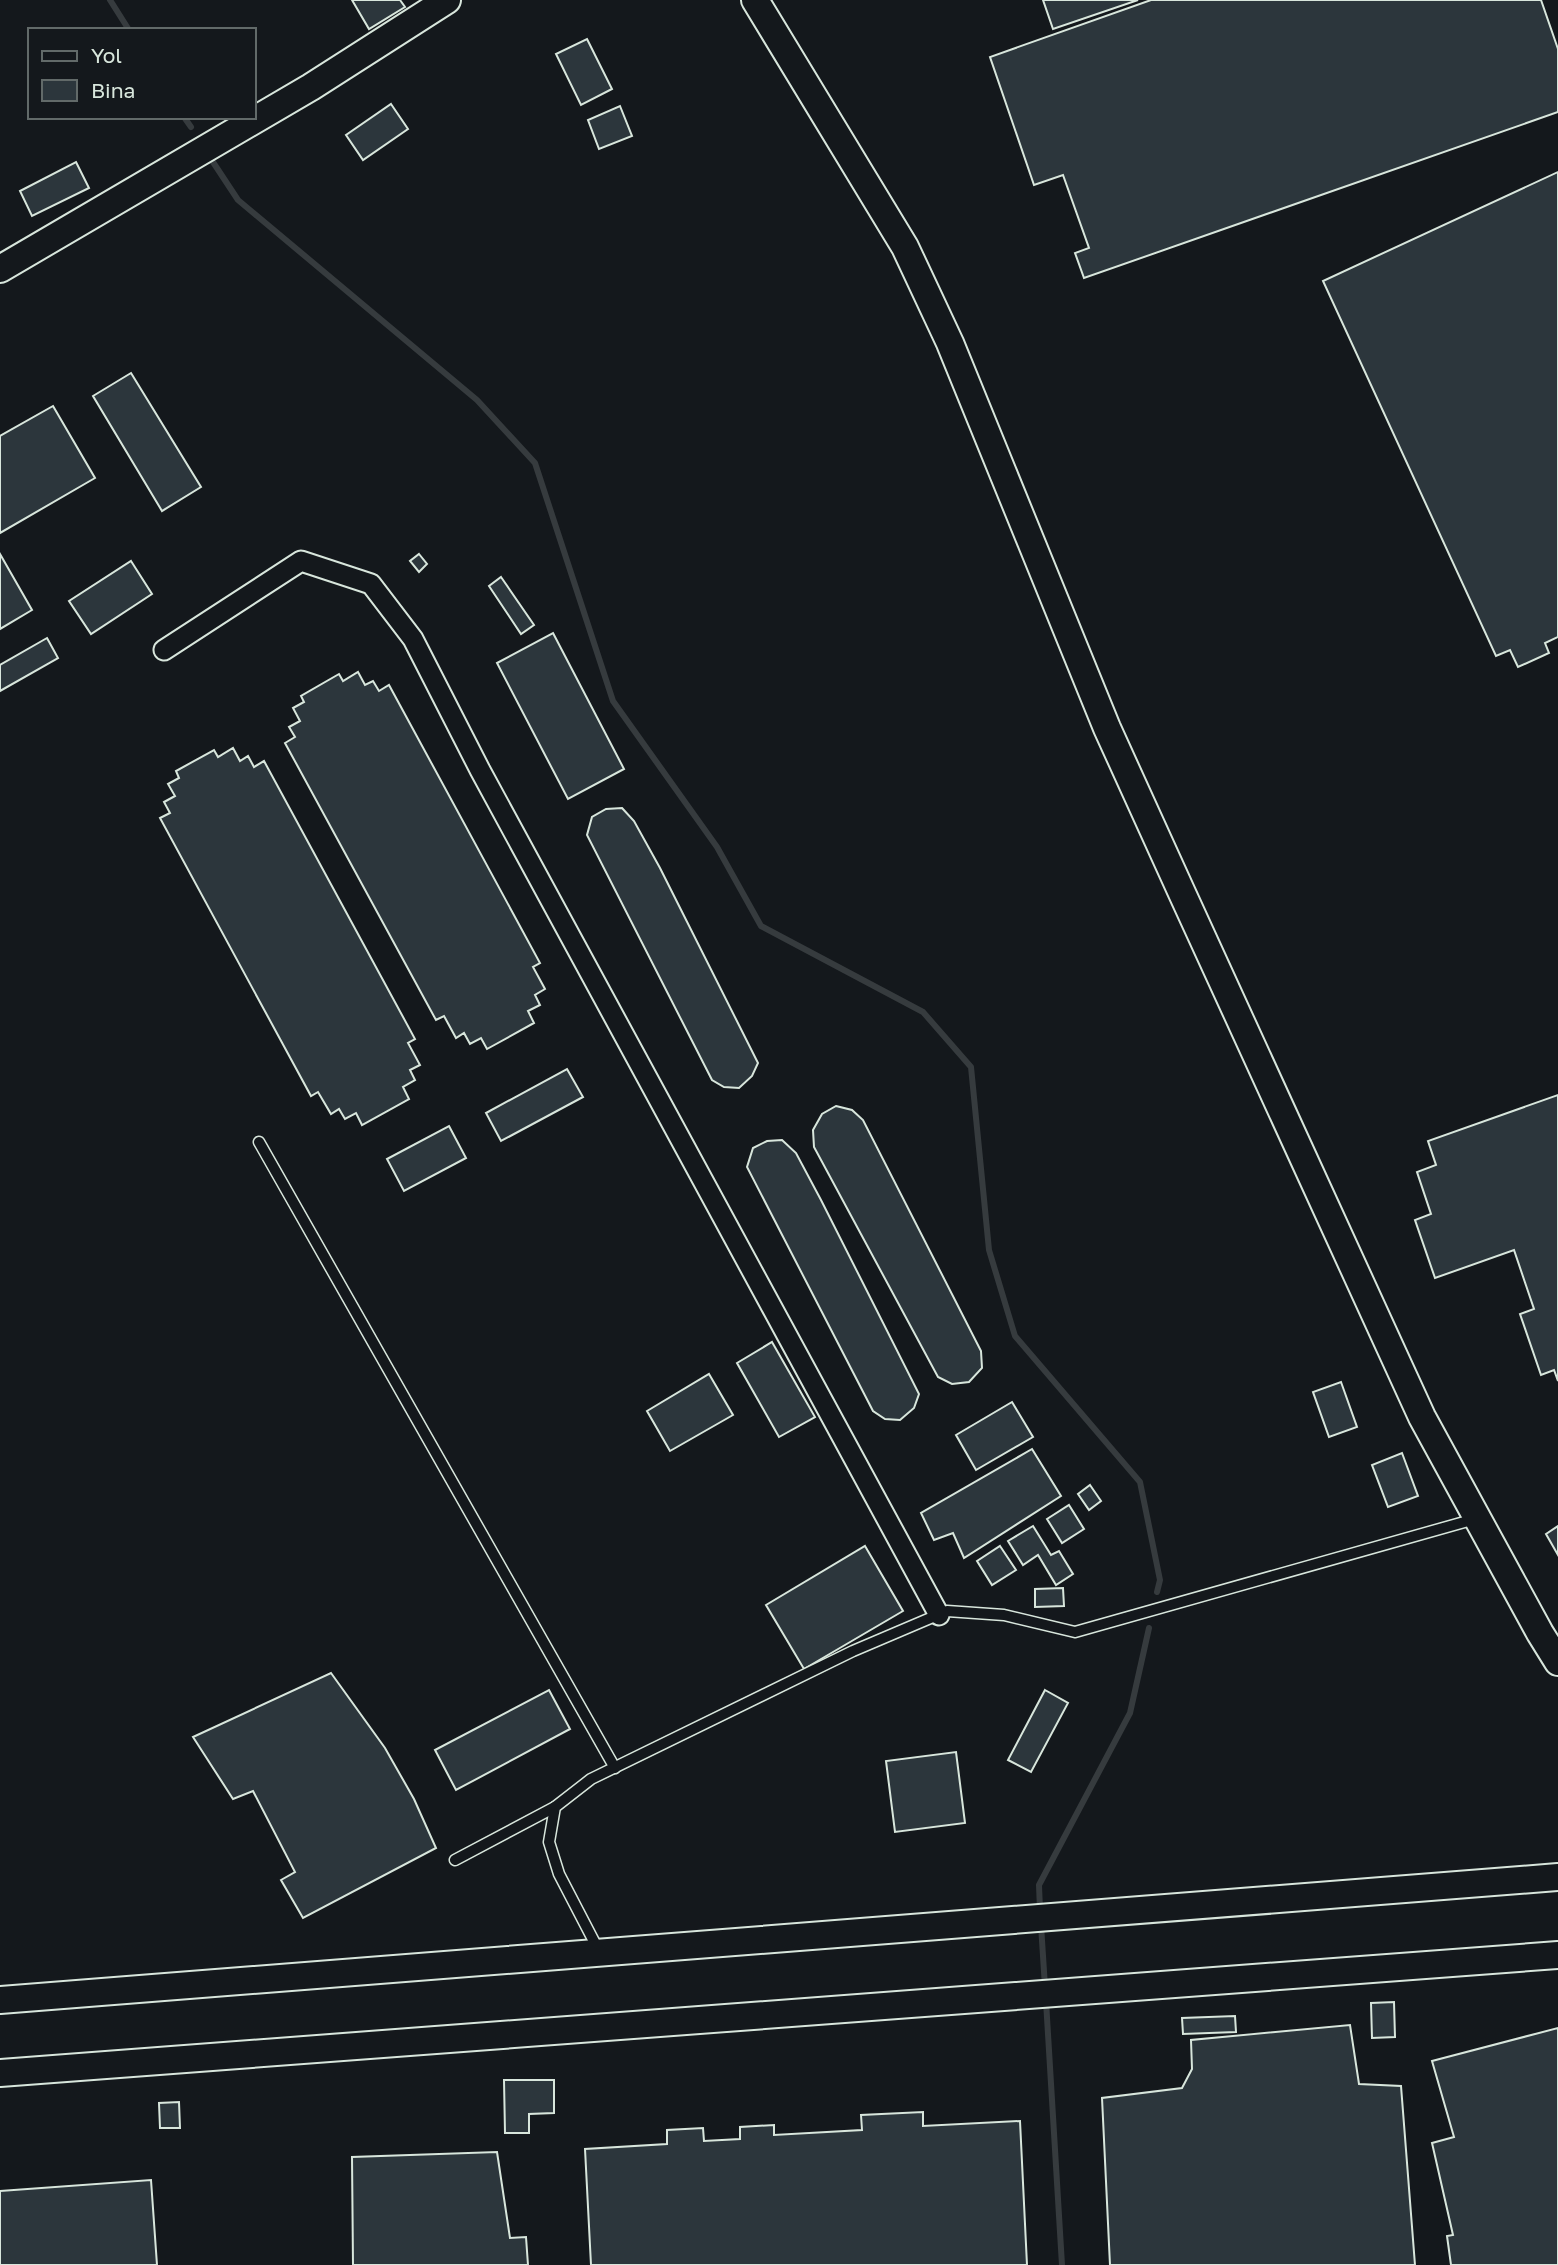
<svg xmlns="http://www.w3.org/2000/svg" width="1558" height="2265" font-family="'Golos Text',sans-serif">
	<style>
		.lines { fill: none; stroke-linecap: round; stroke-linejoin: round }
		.stream { stroke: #363b3e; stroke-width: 6 }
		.building { fill: #2c363c; stroke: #d8e6dc; stroke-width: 2 }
		.lane-casing { stroke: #d8e6dc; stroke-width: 13 }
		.street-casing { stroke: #d8e6dc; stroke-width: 23 }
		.secondary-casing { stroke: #d8e6dc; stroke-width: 30 }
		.lane { stroke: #14181c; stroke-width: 10 }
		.street { stroke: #14181c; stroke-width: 19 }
		.secondary { stroke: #14181c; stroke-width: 26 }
	</style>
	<rect width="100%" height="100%" fill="#14181c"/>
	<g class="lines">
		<g class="stream">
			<path d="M110,0l19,30"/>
			<path d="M184,117l7,10"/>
			<path d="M209,156l29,44 239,200 58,63 78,238 104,146 44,79 162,86 48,55 18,183 26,86 125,146 20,98 -3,12"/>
			<path d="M1040,1910l-1,-25 91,-172 19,-85"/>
			<path d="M1041,1925l4,62"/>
			<path d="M1046,2001l16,264"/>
		</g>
	</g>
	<g class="building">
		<path d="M352,0h48l5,7 -36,22z"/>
		<path d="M1043,0h95l-85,29z"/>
		<path d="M1151,0h390l17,49v63l-474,166 -9,-25 14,-5 -26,-73 -29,10 -44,-128z"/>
		<path d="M587,39l25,50 -31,16 -25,-51z"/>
		<path d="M391,104l17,25 -45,31 -17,-25z"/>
		<path d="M620,106l12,30 -33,13 -11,-29z"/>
		<path d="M76,162l13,26 -57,28 -12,-25z"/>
		<path d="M1558,172v465l-13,6 4,10 -31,14 -8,-17 -14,6 -173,-375z"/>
		<path d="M131,373l70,114 -39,24 -69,-115z"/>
		<path d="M53,406l42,72 -95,55v-97z"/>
		<path d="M0,554l32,56 -32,19z"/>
		<path d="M419,554l8,10 -8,8 -9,-11z"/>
		<path d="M131,561l21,33 -61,40 -22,-33z"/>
		<path d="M501,577l33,48 -13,9 -32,-48z"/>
		<path d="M553,633l71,136 -56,30 -71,-136z"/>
		<path d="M47,638l11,20 -58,33v-26z"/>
		<path d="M358,672l7,13 8,-4 6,10 10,-6 151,278 -7,4 12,22 -10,6 5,10 -12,6 6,12 -47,26 -6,-11 -11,6 -6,-11 -8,5 -12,-22 -8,4 -151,-277 10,-6 -6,-10 11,-6 -7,-13 11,-6 -3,-6 38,-22 4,7z"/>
		<path d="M233,748l7,13 8,-5 6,11 10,-6 151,278 -7,4 12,22 -10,5 5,10 -12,7 6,12 -47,26 -6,-12 -11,6 -6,-10 -8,5 -13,-22 -7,4 -151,-278 10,-5 -6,-11 11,-6 -7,-12 11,-6 -3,-7 38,-21 4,7z"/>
		<path d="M622,808l12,13 26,47 98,195 -6,13 -13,12 -15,-1 -12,-7 -125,-245 5,-18 14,-8z"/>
		<path d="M567,1069l16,28 -82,44 -15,-28z"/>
		<path d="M1558,1095v286l-4,-11 -13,5 -21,-61 14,-5 -20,-59 -79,28 -20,-58 16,-6 -14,-42 19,-7 -8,-24z"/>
		<path d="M836,1106l16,4 11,10 118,231 1,17 -13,14 -17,2 -14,-7 -124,-230 -1,-17 9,-16z"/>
		<path d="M449,1126l17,32 -62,33 -17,-32z"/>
		<path d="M782,1140l14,13 25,47 98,194 -5,14 -14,12 -15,-1 -12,-8 -126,-244 6,-19 14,-7z"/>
		<path d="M772,1342l43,75 -36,20 -42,-74z"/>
		<path d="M709,1374l24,41 -63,36 -23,-40z"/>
		<path d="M1341,1382l16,45 -28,10 -16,-45z"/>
		<path d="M1012,1402l21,35 -57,33 -20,-35z"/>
		<path d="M1032,1449l29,47 -97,62 -11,-25 -19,7 -13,-27z"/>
		<path d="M1402,1453l16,43 -30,11 -16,-42z"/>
		<path d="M1090,1485l11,16 -12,9 -11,-16z"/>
		<path d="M1069,1505l15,24 -22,14 -15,-24z"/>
		<path d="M1033,1526l18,29 8,-4 14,23 -17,11 -18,-30 -15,10 -15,-24z"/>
		<path d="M1558,1526v29l-12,-21z"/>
		<path d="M865,1546l38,65 -99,58 -38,-64z"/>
		<path d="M1000,1546l16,24 -24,15 -15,-24z"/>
		<path d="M1063,1588l1,18 -29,1v-18z"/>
		<path d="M331,1673l54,75 29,51 22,49 -133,70 -22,-38 14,-8 -42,-81 -20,8 -40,-62z"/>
		<path d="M549,1690l21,39 -114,61 -21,-40z"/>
		<path d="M1045,1690l23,13 -37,69 -23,-12z"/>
		<path d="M956,1752l9,71 -70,9 -9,-71z"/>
		<path d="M1394,2002l1,35 -23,1 -1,-35z"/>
		<path d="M1235,2016l1,16 -53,2 -1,-16z"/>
		<path d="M1350,2025l9,59 42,2 14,179h-305l-8,-167 80,-10 10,-19 -1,-29z"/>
		<path d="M1558,2028v237h-107l-4,-29 6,-1 -21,-92 22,-6 -22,-76z"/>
		<path d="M504,2080h50v33l-25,1v19h-24z"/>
		<path d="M179,2102l1,26h-20l-1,-25z"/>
		<path d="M923,2112v14l97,-5 7,144h-436l-6,-116 82,-5v-14l36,-2 1,13 36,-2v-12l34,-2v10l88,-5 -1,-15z"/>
		<path d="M497,2152l13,86 16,-1 2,28h-175l-1,-108z"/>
		<path d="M151,2180l6,85h-157v-74z"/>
	</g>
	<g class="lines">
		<g class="lane-casing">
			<g id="lane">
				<path d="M259,1142l356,626"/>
				<path d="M455,1860l100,-53"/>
				<path d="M599,1951l-40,-77 -10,-32 6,-35 36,-28 262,-128 94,-40 57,4 71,17 400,-113"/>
			</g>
		</g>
		<g class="street-casing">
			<path id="street" d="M164,650l137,-89 70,23 42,55 67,131 459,845"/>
		</g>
		<g class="secondary-casing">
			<g id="secondary">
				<path d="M755,0l150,247 45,96 157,385 75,165 240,524 118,216 18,29"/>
				<path d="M0,269l311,-182 136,-87"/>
				<path d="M0,2000l1558,-123"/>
				<path d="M0,2073l1558,-118"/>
			</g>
		</g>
		<use href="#lane" class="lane"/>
		<use href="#street" class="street"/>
		<use href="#secondary" class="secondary"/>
	</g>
	<rect x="28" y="28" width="228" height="91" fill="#14181c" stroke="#626a69" stroke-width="2"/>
	<rect x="42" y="51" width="35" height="10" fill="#14181c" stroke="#626a69" stroke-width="2"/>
	<text x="91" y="63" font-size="21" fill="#d8e6dc">Yol</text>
	<rect x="42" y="80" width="35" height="21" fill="#2c363c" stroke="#626a69" stroke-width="2"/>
	<text x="91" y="98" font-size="21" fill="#d8e6dc">Bina</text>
</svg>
